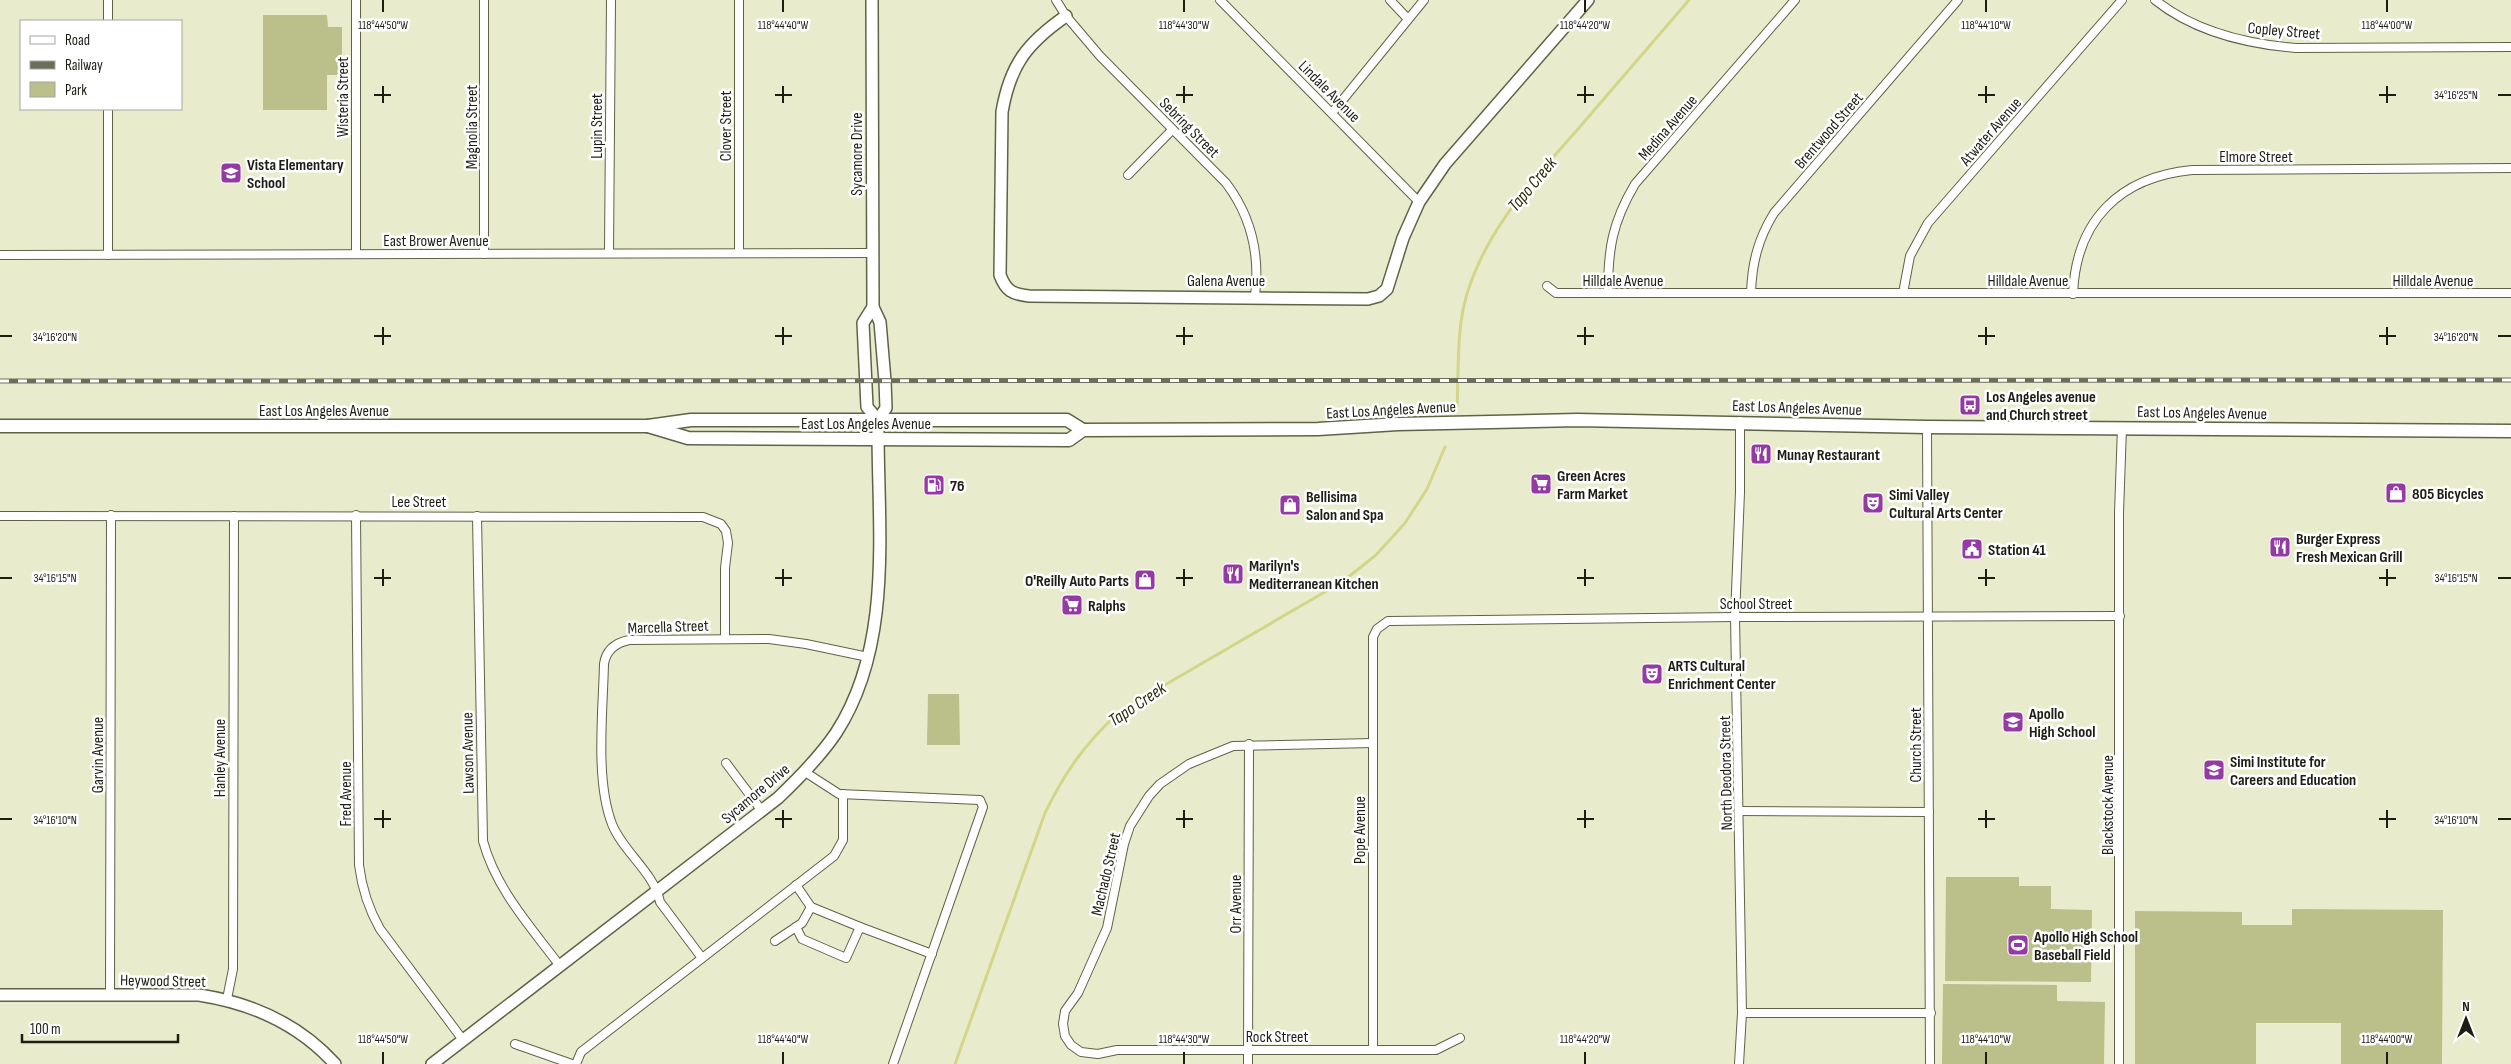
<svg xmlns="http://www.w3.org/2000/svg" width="2511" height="1064" font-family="'Sofia Sans Condensed',sans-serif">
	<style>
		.green { fill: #bbbf8a }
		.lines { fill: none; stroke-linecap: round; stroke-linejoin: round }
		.stream { stroke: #d2d689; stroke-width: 3 }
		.street-casing { stroke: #606247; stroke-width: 10 }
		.secondary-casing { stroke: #606247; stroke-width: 14 }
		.primary-casing { stroke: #606247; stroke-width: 15 }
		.street { stroke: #fff; stroke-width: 8 }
		.secondary { stroke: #fff; stroke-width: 11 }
		.primary { stroke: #fff; stroke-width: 12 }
		.rail-casing { stroke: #6c6d5a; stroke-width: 5 }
		.rail { stroke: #fff; stroke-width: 3; stroke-dasharray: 9; stroke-linecap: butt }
		.ticks { fill: none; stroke: #1d1e13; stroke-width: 2 }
		.labels { text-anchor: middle; stroke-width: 5; stroke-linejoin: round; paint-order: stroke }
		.street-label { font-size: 16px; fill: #1d1e13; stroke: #fff }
		.poi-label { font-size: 16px; font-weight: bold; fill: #1d1e13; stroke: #fff; text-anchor: start }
		.water-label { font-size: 18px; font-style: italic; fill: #2e2f0d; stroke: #fff }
		.ticks-label { font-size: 12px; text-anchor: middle; fill: #1d1e13; stroke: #fff; stroke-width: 5; stroke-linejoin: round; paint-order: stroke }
	</style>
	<rect width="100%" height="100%" fill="#e9eccc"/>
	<g class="green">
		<path d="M263,15h64l1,12h14v48h-15v35h-64z"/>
		<path d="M928,694h31l1,51h-33z"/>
		<path d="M1946,877h73v9h32v23l41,1 -1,72 -146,-1z"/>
		<path d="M2292,909l151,1 -1,154h-101v-41h-85v41h-121v-153l107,1v13h50z"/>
		<path d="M1943,984l114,1v16l48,1 -1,62h-162z"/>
	</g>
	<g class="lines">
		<g class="stream">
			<path d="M1457,407c2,-38 -1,-77 10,-113 20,-66 66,-114 111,-165 37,-43 74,-86 111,-129"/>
			<path d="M955,1064l90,-251c21,-43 40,-69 75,-102l222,-129 34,-27 29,-32 22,-34 18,-42"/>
		</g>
		<g class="street-casing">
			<g id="street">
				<path d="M108,0v21"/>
				<path d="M356,0v254"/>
				<path d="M484,0v254"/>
				<path d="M1056,0l10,16 34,40 126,127c25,33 34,72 29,113"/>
				<path d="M1220,0l199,202"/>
				<path d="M1390,0l18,19"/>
				<path d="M2155,0c40,32 91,44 141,48l215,-1"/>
				<path d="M108,109v146"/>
				<path d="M1332,113l92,-113"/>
				<path d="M1128,175l44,-45"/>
				<path d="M609,252l2,-252"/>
				<path d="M739,252v-252"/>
				<path d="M0,255l873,-2"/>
				<path d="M1547,286l9,7h955"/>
				<path d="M1608,293c0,-44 4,-70 27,-109l160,-184"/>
				<path d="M1751,293c1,-30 7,-54 23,-80l184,-213"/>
				<path d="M1903,293l7,-37 18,-33 194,-223"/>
				<path d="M2073,294c3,-74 47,-117 119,-124l319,-2"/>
				<path d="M1927,427l3,637"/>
				<path d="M356,515l3,350c3,24 9,43 21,64l83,111"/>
				<path d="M0,516l703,1 18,7 5,7 2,12 -3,25v70"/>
				<path d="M477,516l6,325c13,48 47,85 77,125"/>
				<path d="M1373,743l-140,3 -44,18 -29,20 -11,12 -19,30 -6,18 -17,84 -29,65 -13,18 -2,13 2,12 6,9 10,7 17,2 19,-4h319l24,-12"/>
				<path d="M726,763l36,48"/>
				<path d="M805,772l34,22 141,6 3,7 -90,257"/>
				<path d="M1739,811l190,1"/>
				<path d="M796,927l6,12 44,19 14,-31 -49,-20"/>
				<path d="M860,927l72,27"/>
				<path d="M775,941l27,-18 9,-16 -15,-22"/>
				<path d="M702,958l-42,-56c-6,-30 -37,-50 -48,-78 -17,-44 -9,-113 -8,-160 2,-14 11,-21 25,-24l140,-1 37,5 62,13"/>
				<path d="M110,996l1,-481"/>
				<path d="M227,999l6,-30 1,-453"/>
				<path d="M1742,1013h189"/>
				<path d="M515,1044l57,20"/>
				<path d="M1373,1050v-413l4,-8 11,-8 347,-4 385,-1"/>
				<path d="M576,1064l5,-12 253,-196 9,-16v-46"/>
				<path d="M1248,1064l1,-320"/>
				<path d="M1739,1064l3,-51 -7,-396 5,-125v-71"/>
				<path d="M2119,1064v-551l3,-86"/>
			</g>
		</g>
		<g class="secondary-casing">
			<g id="secondary">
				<path d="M1066,16c-39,27 -56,49 -64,96l-2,163c6,16 12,19 29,21l339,3 11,-3 8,-7 16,-51 16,-36 26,-38 143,-164"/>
				<path d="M873,307l-10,16 4,84 11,13"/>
				<path d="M0,995h199c52,8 100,29 136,69"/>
				<path d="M432,1064l346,-266c21,-20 41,-40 58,-65 59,-91 41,-210 42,-313l8,-12 -1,-27 -5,-59 -7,-15 -1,-307"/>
			</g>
		</g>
		<g class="primary-casing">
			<g id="primary">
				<path d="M0,426h648l43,-6h376l16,10"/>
				<path d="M648,426l40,12 381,2 14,-10 235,-1 80,-5 179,-4 350,7 584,4"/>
			</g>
		</g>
		<use href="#street" class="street"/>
		<use href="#secondary" class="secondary"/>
		<use href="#primary" class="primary"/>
		<g class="rail-casing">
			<path id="rail" d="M0,381l2511,-1"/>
		</g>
		<use href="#rail" class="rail"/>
	</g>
	<path class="ticks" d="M383,0v12M783,0v12M1184,0v12M1585,0v12M1986,0v12M2387,0v12M383,86v17M783,86v17M1184,86v17M1585,86v17M1986,86v17M2387,86v17M374,95h17M775,95h17M1176,95h17M1577,95h17M1978,95h17M2379,95h17M2498,95h13M383,327v18M783,327v18M1184,327v18M1585,327v18M1986,327v18M2387,327v18M0,336h12M374,336h17M775,336h17M1176,336h17M1577,336h17M1978,336h17M2379,336h17M2498,336h13M383,569v17M783,569v17M1184,569v17M1585,569v17M1986,569v17M2387,569v17M0,578h12M374,578h17M775,578h17M1176,578h17M1577,578h17M1978,578h17M2379,578h17M2498,578h13M383,810v18M783,810v18M1184,810v18M1585,810v18M1986,810v18M2387,810v18M0,819h12M374,819h17M775,819h17M1176,819h17M1577,819h17M1978,819h17M2379,819h17M2498,819h13M383,1052v12M783,1052v12M1184,1052v12M1585,1052v12M1986,1052v12M2387,1052v12"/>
	<defs>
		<g id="school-square" transform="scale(1.125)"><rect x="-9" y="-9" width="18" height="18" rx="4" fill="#943aa5" stroke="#fff"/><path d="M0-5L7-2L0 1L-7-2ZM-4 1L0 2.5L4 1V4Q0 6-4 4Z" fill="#fff"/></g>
		<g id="bus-square" transform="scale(1.125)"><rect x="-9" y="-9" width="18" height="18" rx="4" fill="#943aa5" stroke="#fff"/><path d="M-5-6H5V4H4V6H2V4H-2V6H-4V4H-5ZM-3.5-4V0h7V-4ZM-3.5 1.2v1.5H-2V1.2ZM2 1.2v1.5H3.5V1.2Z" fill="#fff"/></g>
		<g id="restaurant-square" transform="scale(1.125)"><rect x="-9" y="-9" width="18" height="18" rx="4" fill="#943aa5" stroke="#fff"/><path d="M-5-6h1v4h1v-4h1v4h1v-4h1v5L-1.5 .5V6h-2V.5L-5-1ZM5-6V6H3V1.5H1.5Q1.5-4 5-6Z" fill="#fff"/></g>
		<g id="supermarket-square" transform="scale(1.125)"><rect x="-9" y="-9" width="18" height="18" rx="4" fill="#943aa5" stroke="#fff"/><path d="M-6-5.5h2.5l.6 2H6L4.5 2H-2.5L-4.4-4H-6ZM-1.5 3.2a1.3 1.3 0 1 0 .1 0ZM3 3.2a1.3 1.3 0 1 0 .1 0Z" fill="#fff"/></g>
		<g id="fuel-square" transform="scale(1.125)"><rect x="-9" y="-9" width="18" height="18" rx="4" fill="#943aa5" stroke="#fff"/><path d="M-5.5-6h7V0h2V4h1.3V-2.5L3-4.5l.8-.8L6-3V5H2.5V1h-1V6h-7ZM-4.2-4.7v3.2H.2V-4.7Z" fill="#fff"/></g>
		<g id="shop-square" transform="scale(1.125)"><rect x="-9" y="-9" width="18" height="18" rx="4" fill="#943aa5" stroke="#fff"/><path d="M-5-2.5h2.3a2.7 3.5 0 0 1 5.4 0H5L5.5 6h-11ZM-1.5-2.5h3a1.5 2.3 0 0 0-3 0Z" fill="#fff"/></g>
		<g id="theatre-square" transform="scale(1.125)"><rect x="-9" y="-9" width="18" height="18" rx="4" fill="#943aa5" stroke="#fff"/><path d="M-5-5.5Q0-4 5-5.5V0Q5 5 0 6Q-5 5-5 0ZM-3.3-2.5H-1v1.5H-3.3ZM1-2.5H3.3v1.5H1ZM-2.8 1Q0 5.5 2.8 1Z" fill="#fff"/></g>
		<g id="civic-square" transform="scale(1.125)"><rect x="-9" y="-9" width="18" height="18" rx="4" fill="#943aa5" stroke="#fff"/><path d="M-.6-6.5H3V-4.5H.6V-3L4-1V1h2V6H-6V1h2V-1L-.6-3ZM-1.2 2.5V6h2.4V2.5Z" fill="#fff"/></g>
		<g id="stadium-square" transform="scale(1.125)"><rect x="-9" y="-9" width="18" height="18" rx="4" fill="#943aa5" stroke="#fff"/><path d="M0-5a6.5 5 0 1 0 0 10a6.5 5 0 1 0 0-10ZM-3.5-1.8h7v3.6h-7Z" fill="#fff"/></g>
	</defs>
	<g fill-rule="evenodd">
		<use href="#school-square" x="231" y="173"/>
		<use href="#bus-square" x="1970" y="405"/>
		<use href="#restaurant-square" x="1761" y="454"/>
		<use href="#supermarket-square" x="1541" y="484"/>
		<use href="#fuel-square" x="934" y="485"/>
		<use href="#shop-square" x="2396" y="493"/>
		<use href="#theatre-square" x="1873" y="503"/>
		<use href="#shop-square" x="1290" y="505"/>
		<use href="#restaurant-square" x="2280" y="547"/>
		<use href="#civic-square" x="1972" y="549"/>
		<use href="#restaurant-square" x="1233" y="574"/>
		<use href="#shop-square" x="1145" y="580"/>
		<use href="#supermarket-square" x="1072" y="605"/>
		<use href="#theatre-square" x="1652" y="674"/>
		<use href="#school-square" x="2013" y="722"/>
		<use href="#school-square" x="2214" y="770"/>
		<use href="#stadium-square" x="2018" y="945"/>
	</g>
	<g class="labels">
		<g class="street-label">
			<text transform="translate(2284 30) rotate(5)" y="6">Copley Street</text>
			<text transform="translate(1330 91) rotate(45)" y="6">Lindale Avenue</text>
			<text transform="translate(342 97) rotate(-90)" y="6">Wisteria Street</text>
			<text transform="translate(596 126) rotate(-90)" y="6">Lupin Street</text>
			<text transform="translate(725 126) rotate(-90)" y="6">Clover Street</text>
			<text transform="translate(471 127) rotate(-90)" y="6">Magnolia Street</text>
			<text transform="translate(1190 127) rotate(45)" y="6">Sebring Street</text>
			<text transform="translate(1667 127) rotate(-49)" y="6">Medina Avenue</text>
			<text transform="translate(1828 130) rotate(-49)" y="6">Brentwood Street</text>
			<text transform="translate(1990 131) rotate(-49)" y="6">Atwater Avenue</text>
			<text transform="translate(856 154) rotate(-90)" y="6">Sycamore Drive</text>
			<text x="2256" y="162">Elmore Street</text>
			<text x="436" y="246">East Brower Avenue</text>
			<text x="1226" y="286">Galena Avenue</text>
			<text x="1623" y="286">Hilldale Avenue</text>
			<text x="2028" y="286">Hilldale Avenue</text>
			<text x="2433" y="286">Hilldale Avenue</text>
			<text transform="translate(1797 407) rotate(2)" y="6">East Los Angeles Avenue</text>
			<text transform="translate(1391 409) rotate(-3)" y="6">East Los Angeles Avenue</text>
			<text x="324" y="416">East Los Angeles Avenue</text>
			<text transform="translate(2202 412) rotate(1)" y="6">East Los Angeles Avenue</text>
			<text x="866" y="429">East Los Angeles Avenue</text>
			<text x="419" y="507">Lee Street</text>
			<text x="1756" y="609">School Street</text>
			<text transform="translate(668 626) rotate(-2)" y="6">Marcella Street</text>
			<text transform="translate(1915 745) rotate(-90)" y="6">Church Street</text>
			<text transform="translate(467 753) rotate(-91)" y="6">Lawson Avenue</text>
			<text transform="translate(97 755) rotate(-90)" y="6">Garvin Avenue</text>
			<text transform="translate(219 758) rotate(-90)" y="6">Hanley Avenue</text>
			<text transform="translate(1725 773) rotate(-91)" y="6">North Deodora Street</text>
			<text transform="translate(755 793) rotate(-40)" y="6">Sycamore Drive</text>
			<text transform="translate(345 794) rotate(-90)" y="6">Fred Avenue</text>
			<text transform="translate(2107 805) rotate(-90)" y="6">Blackstock Avenue</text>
			<text transform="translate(1359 830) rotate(-90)" y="6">Pope Avenue</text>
			<text transform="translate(1105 874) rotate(-77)" y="6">Machado Street</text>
			<text transform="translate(1235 904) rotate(-90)" y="6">Orr Avenue</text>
			<text transform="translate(163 980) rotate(1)" y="6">Heywood Street</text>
			<text x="1277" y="1042">Rock Street</text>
		</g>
		<g class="poi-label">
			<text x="247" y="170">Vista Elementary<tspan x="247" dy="18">School</tspan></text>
			<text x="1986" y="402">Los Angeles avenue<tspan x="1986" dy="18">and Church street</tspan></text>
			<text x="1777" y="460">Munay Restaurant</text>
			<text x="1557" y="481">Green Acres<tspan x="1557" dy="18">Farm Market</tspan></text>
			<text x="950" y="491">76</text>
			<text x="2412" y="499">805 Bicycles</text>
			<text x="1889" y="500">Simi Valley<tspan x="1889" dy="18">Cultural Arts Center</tspan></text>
			<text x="1306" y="502">Bellisima<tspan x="1306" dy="18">Salon and Spa</tspan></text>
			<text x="2296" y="544">Burger Express<tspan x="2296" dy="18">Fresh Mexican Grill</tspan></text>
			<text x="1988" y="555">Station 41</text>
			<text x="1249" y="571">Marilyn's<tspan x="1249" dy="18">Mediterranean Kitchen</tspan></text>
			<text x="1129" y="586" text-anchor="end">O'Reilly Auto Parts</text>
			<text x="1088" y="611">Ralphs</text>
			<text x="1668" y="671">ARTS Cultural<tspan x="1668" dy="18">Enrichment Center</tspan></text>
			<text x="2029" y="719">Apollo<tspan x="2029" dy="18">High School</tspan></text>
			<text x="2230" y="767">Simi Institute for<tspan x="2230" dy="18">Careers and Education</tspan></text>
			<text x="2034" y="942">Apollo High School<tspan x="2034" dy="18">Baseball Field</tspan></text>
		</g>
		<g class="water-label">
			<text transform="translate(1532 184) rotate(-50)" y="6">Tapo Creek</text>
			<text transform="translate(1137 704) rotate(-34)" y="6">Tapo Creek</text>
		</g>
	</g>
	<g class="ticks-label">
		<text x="383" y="29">118°44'50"W</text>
		<text x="783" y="29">118°44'40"W</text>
		<text x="1184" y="29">118°44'30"W</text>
		<text x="1585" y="29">118°44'20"W</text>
		<text x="1986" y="29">118°44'10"W</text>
		<text x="2387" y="29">118°44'00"W</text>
		<text x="2456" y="99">34°16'25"N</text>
		<text x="55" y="341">34°16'20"N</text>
		<text x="2456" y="341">34°16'20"N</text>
		<text x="55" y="582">34°16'15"N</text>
		<text x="2456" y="582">34°16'15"N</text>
		<text x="55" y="824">34°16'10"N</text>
		<text x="2456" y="824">34°16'10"N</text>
		<text x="383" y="1043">118°44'50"W</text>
		<text x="783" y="1043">118°44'40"W</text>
		<text x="1184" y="1043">118°44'30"W</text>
		<text x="1585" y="1043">118°44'20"W</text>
		<text x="1986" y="1043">118°44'10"W</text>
		<text x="2387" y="1043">118°44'00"W</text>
	</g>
	<rect x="20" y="20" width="162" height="90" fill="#ffffff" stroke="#a5a5a1"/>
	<rect x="30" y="36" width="25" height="8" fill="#ffffff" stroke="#a5a5a1"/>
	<text x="65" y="45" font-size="15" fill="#1d1e13">Road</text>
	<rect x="30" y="61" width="25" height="8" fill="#6c6d5a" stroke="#a5a5a1"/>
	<text x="65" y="70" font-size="15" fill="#1d1e13">Railway</text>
	<rect x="30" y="82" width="25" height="15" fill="#bbbf8a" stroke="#a5a5a1"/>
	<text x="65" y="95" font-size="15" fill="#1d1e13">Park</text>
	<g transform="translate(2466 1019)" stroke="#ffffff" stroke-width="4" paint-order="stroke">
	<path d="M0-4L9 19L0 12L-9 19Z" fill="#1d1e13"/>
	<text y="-8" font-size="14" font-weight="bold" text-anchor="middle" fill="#1d1e13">N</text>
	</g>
	<path d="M22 1034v8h156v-8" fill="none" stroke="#1d1e13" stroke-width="2.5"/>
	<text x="30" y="1034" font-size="15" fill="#1d1e13" stroke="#ffffff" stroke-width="4" paint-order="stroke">100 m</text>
</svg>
